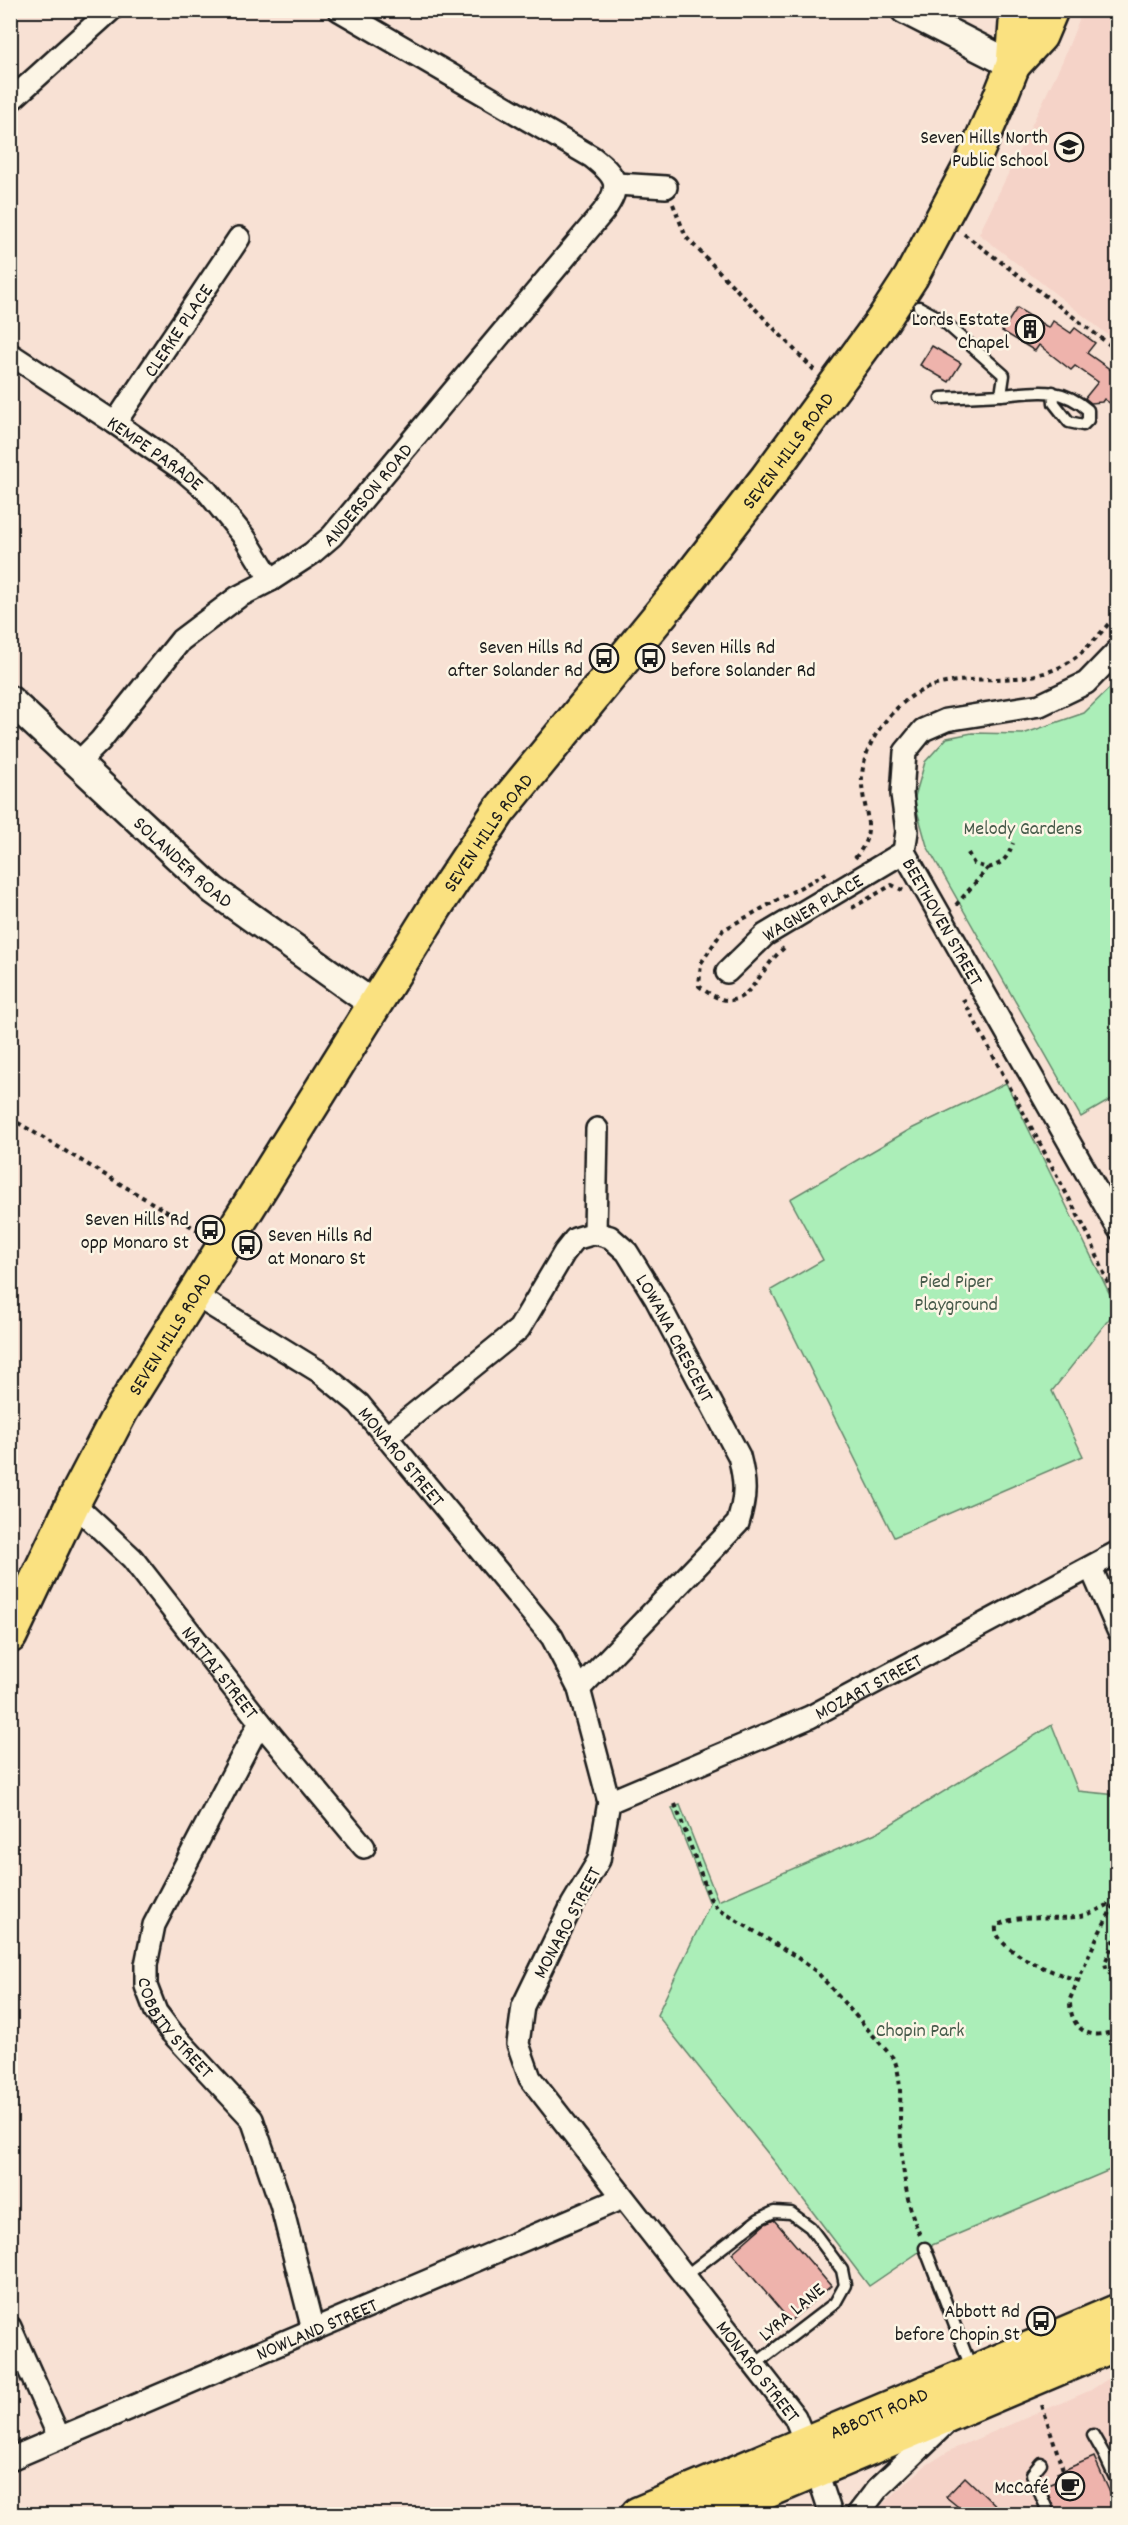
<svg xmlns="http://www.w3.org/2000/svg" width="1128" height="2525" font-family="Dekko,sans-serif">
	<style>
		.built { fill: #f5d3c8 }
		.green { fill: #abeeb8; stroke: #64856a; stroke-width: 1.5 }
		.building { fill: #eeb3ac; stroke: #1c1c1c; stroke-width: 1.5 }
		.lines { fill: none; stroke-linecap: round; stroke-linejoin: round }
		.service-casing { stroke: #1c1c1c; stroke-width: 15 }
		.minor-casing { stroke: #1c1c1c; stroke-width: 26 }
		.tertiary-casing { stroke: #1c1c1c; stroke-width: 32 }
		.primary-casing { stroke: #1c1c1c; stroke-width: 38 }
		.path { stroke: #1c1c1c; stroke-width: 4; stroke-dasharray: 4.5 4.5; stroke-linecap: butt }
		.service { stroke: #fcf5e5; stroke-width: 10 }
		.minor { stroke: #fcf5e5; stroke-width: 21 }
		.tertiary { stroke: #fcf5e5; stroke-width: 27 }
		.primary { stroke: #fae180; stroke-width: 33 }
		.labels { text-anchor: middle; stroke-width: 5; stroke-linejoin: round; paint-order: stroke }
		.poi-label { font-size: 20px; fill: #1c1c1c; stroke: #fcf5e5; text-anchor: end }
		.street-label { font-size: 20px; fill: #1c1c1c; stroke: #fcf5e5 }
		.park-label { font-size: 20px; fill: #475b4b; stroke: #fcf5e5 }
	</style>
	<rect width="100%" height="100%" fill="#f8e1d4"/>
	<filter id="ink" filterUnits="userSpaceOnUse"><feTurbulence type="fractalNoise" baseFrequency=".0167" numOctaves="2"/><feDisplacementMap in="SourceGraphic" scale="12" xChannelSelector="R" yChannelSelector="G"/><feConvolveMatrix kernelMatrix="1 2 1 2 8 2 1 2 1" color-interpolation-filters="sRGB"/></filter>
	<g filter="url(#ink)">
		<g class="built">
			<path d="M1083,10l34,1v331l-138,-108 84,-174z"/>
			<path d="M1117,2373v141h-245l53,-48 26,-16 140,-60z"/>
		</g>
		<g class="green">
			<path d="M1117,681v415l-36,21 -154,-271 -13,-46 11,-38 22,-24 25,-5 51,1 61,-21z"/>
			<path d="M1006,1083l111,226 -65,82 31,65 -189,81 -123,-247 52,-30 -33,-61 119,-69z"/>
			<path d="M1052,1725l26,66 39,4v372l-192,81 -56,38 -95,-125 -117,-146 53,-111 -38,-96 8,-3 38,96 160,-69z"/>
		</g>
		<g class="building">
			<path d="M1017,308l32,20 4,-7 18,12 4,-5 20,15 -8,10 31,22v34l-14,-10 -2,3 -11,1 -6,-5 13,-16 -23,-16 -4,4 -32,-25 -4,6 -33,-20z"/>
			<path d="M932,346l29,17 -12,19 -29,-17z"/>
			<path d="M774,2220l57,66 -41,35 -58,-68 33,-29z"/>
			<path d="M1094,2457l22,49 -18,8h-42l-11,-28 15,-6 -3,-7z"/>
			<path d="M965,2477l39,37h-37l-21,-17z"/>
		</g>
		<g class="lines">
			<g class="service-casing">
				<g id="service">
					<path d="M919,307l22,12 63,56 -3,20 -60,3"/>
					<path d="M1001,395c34,-3 59,-10 87,15v10l-5,5 -14,-3 -15,-19 -1,-11"/>
					<path d="M925,2248l47,122"/>
					<path d="M684,2277l75,-58 15,-7 17,1 19,14 32,43 3,15 -10,18 -81,62"/>
					<path d="M1093,2435l12,21 13,28"/>
					<path d="M1041,2463l-9,11 17,40"/>
				</g>
			</g>
			<g class="minor-casing">
				<g id="minor">
					<path d="M10,101l101,-91"/>
					<path d="M616,184l50,3"/>
					<path id="s1" d="M10,354l105,69 69,48 22,19 39,48 26,42"/>
					<path id="s2" d="M115,423l124,-185"/>
					<path id="s3" d="M1118,650l-32,33 -46,22 -94,15 -23,10 -18,22 -3,42 5,37 -3,21 214,376"/>
					<path id="s4" d="M78,763l22,-22 81,-101 57,-43 33,-17 40,-26 21,-18 271,-324c20,-27 13,-36 -11,-55l-253,-147"/>
					<path id="s5" d="M727,972l38,-37 139,-83"/>
					<path d="M595,1233l2,-104"/>
					<path id="s6" d="M193,1294l127,78 39,32 193,233 27,52 30,113 -10,58 -27,45 -49,101 -5,38 12,34 265,339 21,52 15,45"/>
					<path id="s7" d="M386,1437l133,-108 45,-76 11,-14 20,-6 15,4 17,15 29,47 83,157c7,27 7,40 -1,67l-159,166"/>
					<path id="s8" d="M73,1503l59,55 128,164 104,125"/>
					<path d="M1091,1568l27,62"/>
					<path id="s9" d="M260,1722l-106,203 -8,40v21l10,26 16,21 80,86 29,85 32,126"/>
					<path id="s10" d="M609,1802l201,-85 308,-165"/>
					<path d="M10,2327l49,110"/>
					<path id="s11" d="M10,2459l612,-261"/>
					<path d="M858,2514l20,-26 67,-64"/>
				</g>
			</g>
			<g class="tertiary-casing">
				<g id="tertiary">
					<path d="M905,10l108,55"/>
					<path id="s12" d="M10,700l203,190 160,114"/>
				</g>
			</g>
			<g class="primary-casing">
				<g id="primary">
					<path d="M1013,65l27,-29 11,-26"/>
					<path id="s13" d="M10,1636l63,-133 48,-92 315,-505 63,-95 178,-217 90,-116 116,-158 28,-43 61,-114 25,-58 16,-40 3,-42 5,-13"/>
					<path id="s14" d="M638,2514l480,-203"/>
					<path d="M713,2514l405,-171"/>
				</g>
			</g>
			<g class="path">
				<path d="M673,204l13,33 128,133"/>
				<path d="M964,234l154,117"/>
				<path d="M855,858c23,-27 9,-44 7,-73 -2,-32 18,-63 42,-83 45,-38 108,-10 158,-36 23,-12 39,-34 56,-53"/>
				<path d="M988,868c15,-4 20,-11 25,-25"/>
				<path d="M956,905l32,-37 -14,-4 -6,-11"/>
				<path d="M852,908l40,-23 12,6"/>
				<path d="M784,948c-31,26 -37,77 -85,38l2,-23 22,-33 107,-59"/>
				<path d="M963,999l127,239 28,71"/>
				<path d="M10,1118l189,113"/>
				<path d="M675,1804l35,94 8,11 77,47 22,16 77,87c8,19 6,43 6,64 2,38 4,77 20,112"/>
				<path d="M1118,1897l-21,40 -27,62c-1,30 20,44 48,30"/>
				<path d="M1118,1931l-13,32 2,8 11,9"/>
				<path d="M1079,1980c-20,-4 -87,-30 -83,-54 24,-14 54,-6 80,-9 14,-2 27,-10 40,-16l2,1"/>
				<path d="M1042,2405l21,65"/>
			</g>
			<use href="#service" class="service"/>
			<use href="#minor" class="minor"/>
			<use href="#tertiary" class="tertiary"/>
			<use href="#primary" class="primary"/>
		</g>
	</g>
	<defs>
		<g id="school-ring" transform="scale(1.5)"><circle r="9.5" fill="#fcf5e5" stroke="#1c1c1c" stroke-width="1.5"/><path d="M0-5L7-2L0 1L-7-2ZM-4 1L0 2.5L4 1V4Q0 6-4 4Z" fill="#1c1c1c"/></g>
		<g id="building-ring" transform="scale(1.5)"><circle r="9.5" fill="#fcf5e5" stroke="#1c1c1c" stroke-width="1.5"/><path d="M-4-6H4V6H1V3H-1V6H-4ZM-2.5-4.3h1.7v1.8h-1.7ZM.8-4.3h1.7v1.8H.8ZM-2.5-1h1.7V.8h-1.7ZM.8-1h1.7V.8H.8Z" fill="#1c1c1c"/></g>
		<g id="bus-ring" transform="scale(1.5)"><circle r="9.5" fill="#fcf5e5" stroke="#1c1c1c" stroke-width="1.5"/><path d="M-5-6H5V4H4V6H2V4H-2V6H-4V4H-5ZM-3.5-4V0h7V-4ZM-3.5 1.2v1.5H-2V1.2ZM2 1.2v1.5H3.5V1.2Z" fill="#1c1c1c"/></g>
		<g id="cafe-ring" transform="scale(1.5)"><circle r="9.5" fill="#fcf5e5" stroke="#1c1c1c" stroke-width="1.5"/><path d="M-5.5-4.5H6V0H3Q3 3.5 0 3.5H-2.5Q-5.5 3.5-5.5 0ZM3-3.2v2h1.7v-2ZM-6 4.5H4V6H-6Z" fill="#1c1c1c"/></g>
	</defs>
	<g fill-rule="evenodd">
		<use href="#school-ring" x="1069" y="147"/>
		<use href="#building-ring" x="1030" y="329"/>
		<use href="#bus-ring" x="604" y="658"/>
		<use href="#bus-ring" x="650" y="658"/>
		<use href="#bus-ring" x="210" y="1230"/>
		<use href="#bus-ring" x="247" y="1245"/>
		<use href="#bus-ring" x="1041" y="2321"/>
		<use href="#cafe-ring" x="1070" y="2486"/>
	</g>
	<g class="labels">
		<g class="poi-label">
			<text x="1048" y="143">Seven Hills North<tspan x="1048" dy="23">Public School</tspan></text>
			<text x="1009" y="325">Lords Estate<tspan x="1009" dy="23">Chapel</tspan></text>
			<text x="583" y="653">Seven Hills Rd<tspan x="583" dy="23">after Solander Rd</tspan></text>
			<text x="671" y="653" text-anchor="start">Seven Hills Rd<tspan x="671" dy="23">before Solander Rd</tspan></text>
			<text x="189" y="1225">Seven Hills Rd<tspan x="189" dy="23">opp Monaro St</tspan></text>
			<text x="268" y="1241" text-anchor="start">Seven Hills Rd<tspan x="268" dy="23">at Monaro St</tspan></text>
			<text x="1020" y="2317">Abbott Rd<tspan x="1020" dy="23">before Chopin St</tspan></text>
			<text x="1049" y="2493">McCafé</text>
		</g>
		<g class="street-label">
			<text dy="7" stroke="none"><textPath href="#s2" startOffset="112">CLERKE PLACE</textPath></text>
			<text dy="7" stroke="none"><textPath href="#s13" startOffset="1422">SEVEN HILLS ROAD</textPath></text>
			<text dy="7" stroke="none"><textPath href="#s1" startOffset="176">KEMPE PARADE</textPath></text>
			<text dy="7" stroke="none"><textPath href="#s4" startOffset="399">ANDERSON ROAD</textPath></text>
			<text dy="7" stroke="none"><textPath href="#s13" startOffset="936">SEVEN HILLS ROAD</textPath></text>
			<text dy="7" stroke="none"><textPath href="#s12" startOffset="237">SOLANDER ROAD</textPath></text>
			<text dy="7" stroke="none"><textPath href="#s5" startOffset="108">WAGNER PLACE</textPath></text>
			<text dy="7" stroke="none"><textPath href="#s3" startOffset="426">BEETHOVEN STREET</textPath></text>
			<text dy="7" stroke="none"><textPath href="#s13" startOffset="342">SEVEN HILLS ROAD</textPath></text>
			<text dy="7" stroke="none"><textPath href="#s7" startOffset="435">LOWANA CRESCENT</textPath></text>
			<text dy="7" stroke="none"><textPath href="#s6" startOffset="267">MONARO STREET</textPath></text>
			<text dy="7" stroke="none"><textPath href="#s8" startOffset="225">NATTAI STREET</textPath></text>
			<text dy="7" stroke="none"><textPath href="#s10" startOffset="284">MOZART STREET</textPath></text>
			<text transform="translate(566 1922) rotate(-62)" y="7">MONARO STREET</text>
			<text dy="7" stroke="none"><textPath href="#s9" startOffset="342">COBBITY STREET</textPath></text>
			<text transform="translate(791 2311) rotate(-40)" y="7">LYRA LANE</text>
			<text dy="7" stroke="none"><textPath href="#s11" startOffset="333">NOWLAND STREET</textPath></text>
			<text dy="7" stroke="none"><textPath href="#s6" startOffset="1347">MONARO STREET</textPath></text>
			<text dy="7" stroke="none"><textPath href="#s14" startOffset="261">ABBOTT ROAD</textPath></text>
		</g>
		<g class="park-label">
			<text x="1023" y="834">Melody Gardens</text>
			<text x="956" y="1287">Pied Piper<tspan x="956" dy="23">Playground</tspan></text>
			<text x="920" y="2036">Chopin Park</text>
		</g>
	</g>
	<rect width="1128" height="2525" fill="none" stroke="#fcf5e5" stroke-width="36"/>
	<rect x="18" y="18" width="1092" height="2489" fill="none" stroke="#1c1c1c" stroke-width="2" filter="url(#ink)"/>
</svg>
